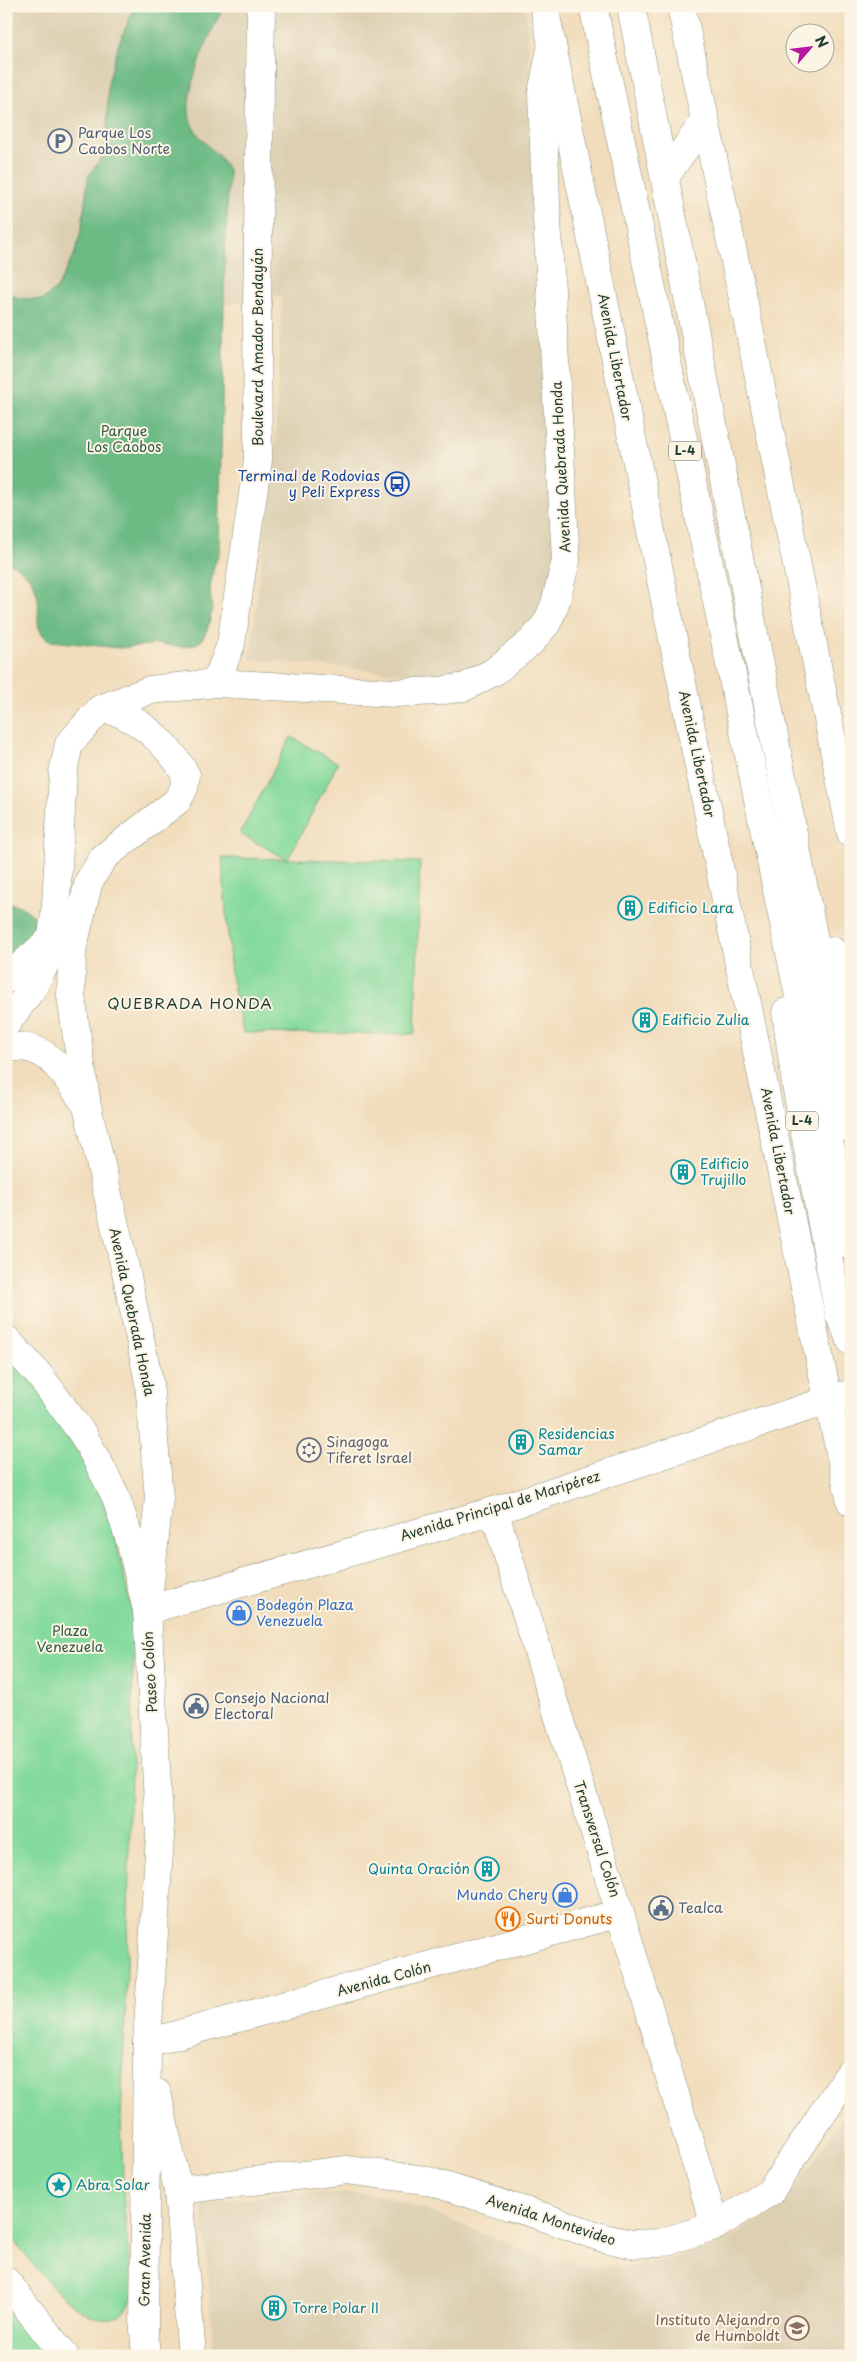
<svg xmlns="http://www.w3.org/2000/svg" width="857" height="2362" font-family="'Playpen Sans',sans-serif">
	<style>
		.built { fill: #ddd0b2 }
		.green { fill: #85da9d; stroke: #528c68 }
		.forest { fill: #6cba84; stroke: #467c5c }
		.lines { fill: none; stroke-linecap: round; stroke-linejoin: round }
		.minor-casing { stroke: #888d78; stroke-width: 29 }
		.tertiary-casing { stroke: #888d78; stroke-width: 29 }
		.secondary-casing { stroke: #888d78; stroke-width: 29 }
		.primary-casing { stroke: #888d78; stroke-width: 29 }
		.minor { stroke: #fff; stroke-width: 28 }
		.tertiary { stroke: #fff; stroke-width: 28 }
		.secondary { stroke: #fff; stroke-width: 28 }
		.primary { stroke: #fff; stroke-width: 28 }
		.labels { text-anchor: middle; stroke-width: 4; stroke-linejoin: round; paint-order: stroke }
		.shield { fill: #fcf5e5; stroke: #617469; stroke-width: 1 }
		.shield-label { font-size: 12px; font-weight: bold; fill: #1f3d34 }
		.service-label { font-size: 14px; fill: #4e5e75; stroke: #fcf5e5; text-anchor: start }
		.street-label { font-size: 14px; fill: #1f3d34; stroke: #fcf5e5 }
		.park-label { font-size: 14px; fill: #335c49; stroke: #fcf5e5 }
		.transit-label { font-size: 14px; fill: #164399; stroke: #fcf5e5; text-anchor: end }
		.culture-label { font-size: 14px; fill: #0d838f; stroke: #fcf5e5; text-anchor: start }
		.worship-label { font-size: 14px; fill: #5b616d; stroke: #fcf5e5; text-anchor: start }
		.shop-label { font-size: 14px; fill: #366cbe; stroke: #fcf5e5; text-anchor: start }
		.food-label { font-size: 14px; fill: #c56008; stroke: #fcf5e5; text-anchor: start }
		.education-label { font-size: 14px; fill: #785e54; stroke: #fcf5e5; text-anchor: end }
		.neighbourhood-label { font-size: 15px; letter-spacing: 1px; fill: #1f3d34; stroke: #fcf5e5 }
	</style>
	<rect width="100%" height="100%" fill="#fcf5e5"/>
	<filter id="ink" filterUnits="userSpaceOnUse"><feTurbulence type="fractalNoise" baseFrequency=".02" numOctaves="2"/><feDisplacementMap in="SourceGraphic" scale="10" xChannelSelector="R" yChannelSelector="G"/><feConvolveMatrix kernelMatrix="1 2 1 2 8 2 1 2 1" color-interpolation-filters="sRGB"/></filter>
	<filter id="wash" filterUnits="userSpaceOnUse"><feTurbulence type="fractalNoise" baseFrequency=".0096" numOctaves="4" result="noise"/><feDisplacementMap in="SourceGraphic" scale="20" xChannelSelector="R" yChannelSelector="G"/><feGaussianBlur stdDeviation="1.12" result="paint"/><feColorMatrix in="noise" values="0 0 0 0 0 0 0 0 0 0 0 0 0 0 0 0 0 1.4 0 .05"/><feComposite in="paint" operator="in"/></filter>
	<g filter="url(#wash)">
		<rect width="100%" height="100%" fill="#f1ddbc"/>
		<g class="built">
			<path d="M6,6h520l35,557 -23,61 -47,37 -38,15 -55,-3 -148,-14 25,-215 7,-148 -276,42z"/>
			<path d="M851,2107v249h-637l-12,-151 86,-13 88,2 31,9 139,56 17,-1 16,8 42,1 49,-7 39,-13 28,-13 28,-19 27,-24z"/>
		</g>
		<g class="green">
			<path d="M291,737l47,26 -50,96 132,3 -5,172 -172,-1 -12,-58 -9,-117 65,1 -47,-25z"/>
			<path d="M6,1352l41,48 48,77 20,59 19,86 -7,345 -6,152 3,88 8,87c-2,10 -7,20 -17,24 -37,13 -88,-62 -109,-87z"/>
			<path d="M6,2311l48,45h-48z"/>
		</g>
		<g class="forest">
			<path d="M135,6h89c-14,28 -48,94 -30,123 10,17 30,26 35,45l-4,77 -6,303 -5,12 -4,22 2,23 -5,20 -6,10 -8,4 -11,2 -24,-3 -38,4 -69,-7c-19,-10 -11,-24 -13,-42 -2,-16 -16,-34 -32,-37v-270l13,6 23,2 15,-12 18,-35 7,-26 6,-50 13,-19 6,-18 1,-57 11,-40z"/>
			<path d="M7,902c19,5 28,11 34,31l-35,34z"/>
		</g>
	</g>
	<g filter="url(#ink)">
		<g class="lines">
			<g class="minor-casing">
				<g id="minor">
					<path d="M216,683l15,-39 27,-184 -1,-149 4,-305"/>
					<path d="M100,709c7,1 16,2 22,5 26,12 50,36 64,61l-2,13 -7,13 -73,56 -15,24 -17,70 -1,45 16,110 39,166 23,110 10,116 -10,93"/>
					<path d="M6,979l45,-40"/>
					<path d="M6,1024l28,-38 10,-20 8,-28 4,-34 7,-132 6,-28 31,-35 50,-19 66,-7 179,10 44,-2 26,-4 30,-16 36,-29 16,-19 8,-19 11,-43 -20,-360 -4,-108 10,-49"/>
					<path d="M6,1048c42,-8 57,26 79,55"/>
					<path d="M6,1339l34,37 42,57 15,27 18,35 15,45 17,70 13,226 -13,207 -3,289 2,24"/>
					<path d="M494,1511l126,402 95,313"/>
					<path d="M147,1610l347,-99 335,-111"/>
					<path d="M147,2043l473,-130"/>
					<path d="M157,2093l21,97 14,166"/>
					<path d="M178,2190l169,-20 78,10 119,37 56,20 31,7 28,-1 56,-17 55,-34 81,-121"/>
					<path d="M6,2281l59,75"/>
				</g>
			</g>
			<g class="tertiary-casing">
				<path id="tertiary" d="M829,1400l22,-7"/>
			</g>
			<g class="secondary-casing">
				<g id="secondary">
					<path d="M544,6l276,1355 31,141"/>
					<path d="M681,6l66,312 104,515"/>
				</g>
			</g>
			<g class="primary-casing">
				<g id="primary">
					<path d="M593,6l258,1240"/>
					<path d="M631,6l220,1123"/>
					<path d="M665,177l40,-57"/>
					<path d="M833,951l18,71"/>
					<path d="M786,1012l10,73 43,229 12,27"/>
				</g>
			</g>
			<use href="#minor" class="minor"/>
			<use href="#tertiary" class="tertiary"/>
			<use href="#secondary" class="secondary"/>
			<use href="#primary" class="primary"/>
		</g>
	</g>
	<defs>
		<g id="parking-ring" transform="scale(1.25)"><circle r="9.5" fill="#fcf5e5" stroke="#5c6f8a" stroke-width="1.5"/><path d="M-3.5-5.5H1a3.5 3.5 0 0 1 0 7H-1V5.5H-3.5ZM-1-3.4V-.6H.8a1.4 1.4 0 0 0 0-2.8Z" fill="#5c6f8a"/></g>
		<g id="bus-ring" transform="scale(1.25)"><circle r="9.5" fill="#fcf5e5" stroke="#1a4fb4" stroke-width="1.5"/><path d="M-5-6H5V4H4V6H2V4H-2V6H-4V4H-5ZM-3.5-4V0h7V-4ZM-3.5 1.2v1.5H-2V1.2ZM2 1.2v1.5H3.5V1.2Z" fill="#1a4fb4"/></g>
		<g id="building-ring" transform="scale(1.25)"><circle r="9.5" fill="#fcf5e5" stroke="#0f9aa8" stroke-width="1.5"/><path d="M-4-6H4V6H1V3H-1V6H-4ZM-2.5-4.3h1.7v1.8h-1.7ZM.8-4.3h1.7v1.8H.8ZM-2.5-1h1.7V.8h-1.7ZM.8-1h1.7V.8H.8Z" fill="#0f9aa8"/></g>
		<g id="synagogue-ring" transform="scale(1.25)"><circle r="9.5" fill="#fcf5e5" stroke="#6b7280" stroke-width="1.5"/><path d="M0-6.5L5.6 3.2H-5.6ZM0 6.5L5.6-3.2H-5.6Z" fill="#6b7280"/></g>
		<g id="shop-ring" transform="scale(1.25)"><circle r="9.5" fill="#fcf5e5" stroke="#3f7fe0" stroke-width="1.5"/><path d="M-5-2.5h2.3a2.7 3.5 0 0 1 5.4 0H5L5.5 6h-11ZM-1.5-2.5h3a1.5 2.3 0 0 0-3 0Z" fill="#3f7fe0"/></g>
		<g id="civic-ring" transform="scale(1.25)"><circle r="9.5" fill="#fcf5e5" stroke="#5c6f8a" stroke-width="1.5"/><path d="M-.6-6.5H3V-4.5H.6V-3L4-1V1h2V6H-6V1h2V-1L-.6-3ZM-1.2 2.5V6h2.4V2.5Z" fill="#5c6f8a"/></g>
		<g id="restaurant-ring" transform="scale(1.25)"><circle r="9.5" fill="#fcf5e5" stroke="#e8710a" stroke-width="1.5"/><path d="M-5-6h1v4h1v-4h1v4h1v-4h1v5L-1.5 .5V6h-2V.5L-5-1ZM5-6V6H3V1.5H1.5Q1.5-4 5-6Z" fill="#e8710a"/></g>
		<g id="sight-ring" transform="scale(1.25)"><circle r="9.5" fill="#fcf5e5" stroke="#0f9aa8" stroke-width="1.5"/><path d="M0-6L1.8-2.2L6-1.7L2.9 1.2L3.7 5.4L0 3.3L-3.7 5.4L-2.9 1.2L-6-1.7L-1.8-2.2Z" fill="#0f9aa8"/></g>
		<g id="university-ring" transform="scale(1.25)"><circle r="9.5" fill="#fcf5e5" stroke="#8d6e63" stroke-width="1.5"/><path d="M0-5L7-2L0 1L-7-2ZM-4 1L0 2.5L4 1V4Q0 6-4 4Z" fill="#8d6e63"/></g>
	</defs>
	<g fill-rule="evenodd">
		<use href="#parking-ring" x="60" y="141"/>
		<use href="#bus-ring" x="397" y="484"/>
		<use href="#building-ring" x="630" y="908"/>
		<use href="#building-ring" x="645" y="1020"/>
		<use href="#building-ring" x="683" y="1172"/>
		<use href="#building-ring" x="521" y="1442"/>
		<use href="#synagogue-ring" x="309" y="1450"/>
		<use href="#shop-ring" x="239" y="1613"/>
		<use href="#civic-ring" x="196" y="1706"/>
		<use href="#building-ring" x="487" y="1869"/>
		<use href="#shop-ring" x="565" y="1895"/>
		<use href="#civic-ring" x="661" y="1908"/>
		<use href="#restaurant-ring" x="508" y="1919"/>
		<use href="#sight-ring" x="59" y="2185"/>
		<use href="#building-ring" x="274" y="2308"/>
		<use href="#university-ring" x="797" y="2328"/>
	</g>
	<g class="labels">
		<g class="shield">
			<rect x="669" y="441.5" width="32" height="19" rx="4"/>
			<rect x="786" y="1111.5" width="32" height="19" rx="4"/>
		</g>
		<g class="shield-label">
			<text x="685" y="455">L-4</text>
			<text x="802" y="1125">L-4</text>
		</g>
		<g class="service-label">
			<text x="78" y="138">Parque Los<tspan x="78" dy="16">Caobos Norte</tspan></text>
			<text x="214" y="1703">Consejo Nacional<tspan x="214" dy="16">Electoral</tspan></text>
			<text x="678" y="1913">Tealca</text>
		</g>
		<g class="street-label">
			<text transform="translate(258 347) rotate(-90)" y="5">Boulevard Amador Bendayán</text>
			<text transform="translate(615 357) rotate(79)" y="5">Avenida Libertador</text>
			<text transform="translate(561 467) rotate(-93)" y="5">Avenida Quebrada Honda</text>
			<text transform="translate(697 754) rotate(78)" y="5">Avenida Libertador</text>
			<text transform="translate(778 1151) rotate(79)" y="5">Avenida Libertador</text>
			<text transform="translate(132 1312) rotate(78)" y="5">Avenida Quebrada Honda</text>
			<text transform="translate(500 1506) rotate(-17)" y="5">Avenida Principal de Maripérez</text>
			<text transform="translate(150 1672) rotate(-93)" y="5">Paseo Colón</text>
			<text transform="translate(597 1839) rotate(72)" y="5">Transversal Colón</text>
			<text transform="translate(384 1979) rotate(-15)" y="5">Avenida Colón</text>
			<text transform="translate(551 2220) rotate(18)" y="5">Avenida Montevideo</text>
			<text transform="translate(145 2260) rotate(-89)" y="5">Gran Avenida</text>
		</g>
		<g class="park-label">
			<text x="124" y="436">Parque<tspan x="124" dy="16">Los Caobos</tspan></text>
			<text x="70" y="1636">Plaza<tspan x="70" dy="16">Venezuela</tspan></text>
		</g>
		<g class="transit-label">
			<text x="380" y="481">Terminal de Rodovias<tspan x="380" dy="16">y Peli Express</tspan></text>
		</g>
		<g class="culture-label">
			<text x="648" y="913">Edificio Lara</text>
			<text x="662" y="1025">Edificio Zulia</text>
			<text x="700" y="1169">Edificio<tspan x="700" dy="16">Trujillo</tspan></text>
			<text x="538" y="1439">Residencias<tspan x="538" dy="16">Samar</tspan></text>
			<text x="470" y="1874" text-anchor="end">Quinta Oración</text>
			<text x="76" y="2190">Abra Solar</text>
			<text x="292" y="2313">Torre Polar II</text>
		</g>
		<g class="worship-label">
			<text x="326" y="1447">Sinagoga<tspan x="326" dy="16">Tiferet Israel</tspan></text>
		</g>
		<g class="shop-label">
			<text x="256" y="1610">Bodegón Plaza<tspan x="256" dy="16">Venezuela</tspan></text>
			<text x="548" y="1900" text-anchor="end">Mundo Chery</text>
		</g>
		<g class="food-label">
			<text x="526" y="1924">Surti Donuts</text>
		</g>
		<g class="education-label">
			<text x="780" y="2325">Instituto Alejandro<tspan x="780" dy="16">de Humboldt</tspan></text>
		</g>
		<g class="neighbourhood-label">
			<text x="190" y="1009">QUEBRADA HONDA</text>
		</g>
	</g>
	<rect width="857" height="2362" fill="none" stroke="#fcf5e5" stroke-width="25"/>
	<g transform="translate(810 48) rotate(62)"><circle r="24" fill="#fcf5e5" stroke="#a4ab9e"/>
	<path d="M0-4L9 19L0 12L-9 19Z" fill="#b5179e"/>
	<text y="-8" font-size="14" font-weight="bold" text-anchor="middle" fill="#1f3d34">N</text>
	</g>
</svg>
